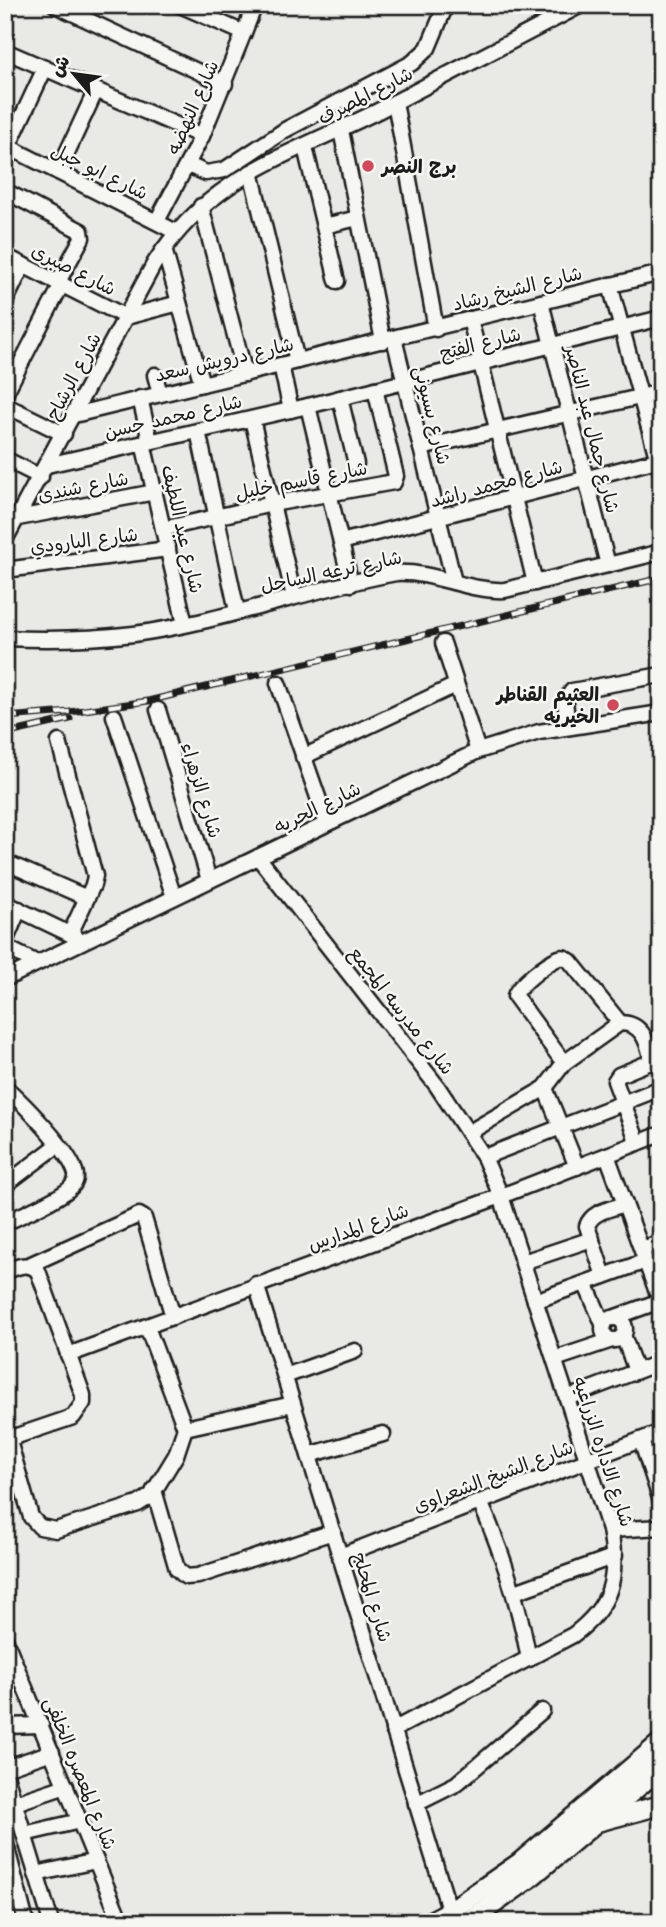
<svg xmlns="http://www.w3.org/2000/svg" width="666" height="1927" font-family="'Playpen Sans','Playpen Sans Arabic',sans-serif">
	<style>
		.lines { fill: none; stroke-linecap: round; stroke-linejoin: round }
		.minor-casing { stroke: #1c1c1c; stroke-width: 19 }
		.tertiary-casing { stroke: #1c1c1c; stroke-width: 23 }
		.secondary-casing { stroke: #1c1c1c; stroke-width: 24 }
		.minor { stroke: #f6f6f2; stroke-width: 14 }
		.tertiary { stroke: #f6f6f2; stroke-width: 18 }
		.secondary { stroke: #f6f6f2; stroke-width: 19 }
		.rail-casing { stroke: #1c1c1c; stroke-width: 7 }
		.rail { stroke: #f6f6f2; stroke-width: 4.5; stroke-dasharray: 13; stroke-linecap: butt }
		.poi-dot { fill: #d1495b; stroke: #f6f6f2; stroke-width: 2.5 }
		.labels { text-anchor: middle; stroke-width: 5; stroke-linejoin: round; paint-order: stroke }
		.street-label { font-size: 19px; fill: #1c1c1c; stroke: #f6f6f2 }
		.poi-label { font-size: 19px; font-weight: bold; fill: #1c1c1c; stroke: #f6f6f2; text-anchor: start }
	</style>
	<rect width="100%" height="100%" fill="#e9e9e5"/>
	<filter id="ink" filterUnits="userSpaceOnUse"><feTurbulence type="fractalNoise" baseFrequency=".0143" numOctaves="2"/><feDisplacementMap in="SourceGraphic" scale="14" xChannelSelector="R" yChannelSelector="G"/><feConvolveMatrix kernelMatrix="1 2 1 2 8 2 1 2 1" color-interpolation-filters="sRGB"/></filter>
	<g filter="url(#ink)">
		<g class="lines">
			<g class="minor-casing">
				<g id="minor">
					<path d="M55,5l170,79"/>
					<path d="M180,5l64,28"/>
					<path d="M5,51l197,85"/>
					<path d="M395,102l41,227"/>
					<path d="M341,130l42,211"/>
					<path d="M5,145l171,87"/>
					<path d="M8,147l37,-79"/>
					<path d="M305,147l32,134"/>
					<path d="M188,165l18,8 18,-3 61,-40 127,-67 16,-15 18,-43"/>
					<path d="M58,172l38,-82"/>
					<path d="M251,172l46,189"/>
					<path d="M5,191l76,40 1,7 -24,44"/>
					<path d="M201,206l44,168"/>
					<path d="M157,221l45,-85 53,-131"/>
					<path d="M324,226l34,-8"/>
					<path d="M164,249l38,135"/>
					<path d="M5,256l121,61 53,-14"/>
					<path d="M610,285l51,187"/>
					<path d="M5,302l18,-37"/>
					<path d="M541,302l67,263"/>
					<path d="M470,319l65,264"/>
					<path d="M394,338l60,244"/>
					<path d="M281,365l10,45"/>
					<path d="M155,375l5,19"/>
					<path d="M5,394l57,-110"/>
					<path d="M140,398l10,43"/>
					<path d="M340,398l16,66"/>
					<path d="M5,405l59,29"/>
					<path d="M308,406l43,178"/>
					<path d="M74,415l587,-142"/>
					<path d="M252,419l42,178"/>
					<path d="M198,431l39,180"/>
					<path d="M143,443l42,181"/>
					<path d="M421,448l240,-56"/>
					<path d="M5,459l36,18"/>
					<path d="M47,465l261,-59 353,-88"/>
					<path d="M18,518l137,-26"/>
					<path d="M163,529l109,-25 122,-22 2,-6 -21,-87"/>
					<path d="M5,540l149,-276c55,-88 136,-109 224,-153 68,-35 135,-71 203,-106"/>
					<path d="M341,542l320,-83"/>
					<path d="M5,570l163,-21"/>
					<path d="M5,638c43,2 86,1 129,-4 89,-12 174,-45 262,-61 39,-2 71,19 109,17l156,-38"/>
					<path d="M443,643l35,108"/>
					<path d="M278,683l49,140"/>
					<path d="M158,710l51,170"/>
					<path d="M114,716l60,181"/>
					<path d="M568,727l-3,-26 7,-10 89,-16"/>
					<path d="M59,742l36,134 -2,9 -23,49"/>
					<path d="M303,757l153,-72"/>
					<path d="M258,857l179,229 47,71 17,39 109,334c9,47 2,76 -37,105l-180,95"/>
					<path d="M5,862l82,36"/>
					<path d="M5,903l71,34"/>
					<path d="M5,942l14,-33"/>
					<path d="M5,947l32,16"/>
					<path d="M5,979l473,-228 61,-19 122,-19"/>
					<path d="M564,1063l-49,-67c2,-10 33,-34 44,-38 5,-2 6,0 11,3l50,62"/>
					<path d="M5,1087c19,17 62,61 70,84 2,5 1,11 -3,15 -8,11 -53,30 -67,37"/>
					<path d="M545,1088l32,79"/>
					<path d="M468,1133l77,-45 19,-25 56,-40c21,0 27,16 31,34l-3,6 -29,12 -4,6 23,62"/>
					<path d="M607,1155l54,148"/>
					<path d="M484,1157l177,-69"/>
					<path d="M5,1185l53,-40"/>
					<path d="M642,1249l19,-7"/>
					<path d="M523,1262l69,-23"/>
					<path d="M29,1265l110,-50 5,3 29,99"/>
					<path d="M5,1272c11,-5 23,-11 33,-1l45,124v8l-10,14 -68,23"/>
					<path d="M604,1276l-17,-50c5,-15 24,-17 38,-22"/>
					<path d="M585,1283l19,43"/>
					<path d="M256,1284l197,638"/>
					<path d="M535,1301l111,-40"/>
					<path d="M613,1318l47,-17"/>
					<circle cx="614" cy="1329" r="11"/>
					<path d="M623,1335l13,36"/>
					<path d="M68,1355l433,-159 160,-62"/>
					<path d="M555,1359l57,-19"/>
					<path d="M285,1376l70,-25"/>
					<path d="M567,1398l94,-36"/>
					<path d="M5,1427l26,90 9,10 16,3 82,-26 13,-8 25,-41 9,-27 -38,-101"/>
					<path d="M185,1428l108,-24"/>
					<path d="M641,1440l20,61"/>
					<path d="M309,1455l74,-21"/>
					<path d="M154,1490l23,79 9,8 12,-1 135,-44"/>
					<path d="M480,1502c23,51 39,102 49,157"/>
					<path d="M610,1530l51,-3"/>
					<path d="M340,1556l321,-124"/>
					<path d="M515,1592l100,-36"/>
					<path d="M5,1639l116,283"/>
					<path d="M5,1726l36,-1"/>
					<path d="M5,1768l47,-16"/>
					<path d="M5,1772l46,150"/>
					<path d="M416,1804l40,-20 86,-73"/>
					<path d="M5,1818l10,-15 51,-17"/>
					<path d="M24,1834l56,-13"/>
					<path d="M5,1841l21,81"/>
					<path d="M36,1874l60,-13"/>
				</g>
			</g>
			<g class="tertiary-casing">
				<path id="tertiary" d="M597,1822l64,-17"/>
			</g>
			<g class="secondary-casing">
				<g id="secondary">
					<path d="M430,1922l19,-10 71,-49 141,-120"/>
					<path d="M468,1922l60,-43 133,-112"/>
				</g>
			</g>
			<use href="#minor" class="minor"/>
			<use href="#tertiary" class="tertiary"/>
			<use href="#secondary" class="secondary"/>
			<g class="rail-casing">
				<g id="rail">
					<path d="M5,717l65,-5 78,-11 513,-123"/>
					<path d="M5,734l65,-15"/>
				</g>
			</g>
			<use href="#rail" class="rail"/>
		</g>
	</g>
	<g class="poi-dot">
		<circle cx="368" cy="166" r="7"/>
		<circle cx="613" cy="705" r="7"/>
	</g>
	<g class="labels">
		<g class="street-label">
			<text transform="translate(365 95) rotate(-27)" y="7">شارع المصرف</text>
			<text transform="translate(192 107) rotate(-66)" y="7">شارع النهضه</text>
			<text transform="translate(100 171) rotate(26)" y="7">شارع ابو جبل</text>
			<text transform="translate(74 269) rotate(27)" y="7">شارع صبرى</text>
			<text transform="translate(517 288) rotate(-14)" y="7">شارع الشيخ رشاد</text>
			<text transform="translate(480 343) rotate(-14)" y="7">شارع الفتح</text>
			<text transform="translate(224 359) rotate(-13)" y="7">شارع درويش سعد</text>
			<text transform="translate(73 376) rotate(-62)" y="7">شارع الرشاح</text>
			<text transform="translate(433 415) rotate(76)" y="7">شارع بسيونى</text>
			<text transform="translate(173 416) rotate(-13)" y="7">شارع محمد حسن</text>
			<text transform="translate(593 429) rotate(76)" y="7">شارع جمال عبد الناصر</text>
			<text transform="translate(301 480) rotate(-11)" y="7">شارع قاسم خليل</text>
			<text transform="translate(496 483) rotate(-15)" y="7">شارع محمد راشد</text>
			<text transform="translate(83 486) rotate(-11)" y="7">شارع شندى</text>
			<text transform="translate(183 529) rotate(77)" y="7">شارع عبد اللطيف</text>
			<text transform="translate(84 540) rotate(-7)" y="7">شارع البارودي</text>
			<text transform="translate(331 571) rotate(-12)" y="7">شارع ترعه الساحل</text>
			<text transform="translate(202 790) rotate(73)" y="7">شارع الزهراء</text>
			<text transform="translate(317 807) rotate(-26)" y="7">شارع الحريه</text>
			<text transform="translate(402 1010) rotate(52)" y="7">شارع مدرسه المجمع</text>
			<text transform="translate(358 1227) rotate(-20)" y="7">شارع المدارس</text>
			<text transform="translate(604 1451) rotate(72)" y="7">شارع الاداره الزراعيه</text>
			<text transform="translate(493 1476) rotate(-21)" y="7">شارع الشيخ الشعراوى</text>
			<text transform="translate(373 1597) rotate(73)" y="7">شارع المحلج</text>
			<text transform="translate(81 1773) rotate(68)" y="7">شارع المعصره الخلفى</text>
		</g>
		<g class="poi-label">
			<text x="382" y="173">برج النصر</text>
			<text x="599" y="701" text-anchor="end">العثيم القناطر<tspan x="599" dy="22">الخيريه</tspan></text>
		</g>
	</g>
	<rect width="666" height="1927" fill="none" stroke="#f6f6f2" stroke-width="28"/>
	<rect x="14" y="14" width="638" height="1899" fill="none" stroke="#1c1c1c" stroke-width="2.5" filter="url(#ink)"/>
	<g transform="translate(74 74) rotate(299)" stroke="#f6f6f2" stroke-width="5" paint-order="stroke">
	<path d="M0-5L12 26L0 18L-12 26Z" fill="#1c1c1c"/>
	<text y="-10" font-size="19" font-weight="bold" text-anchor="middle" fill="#1c1c1c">ش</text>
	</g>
</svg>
